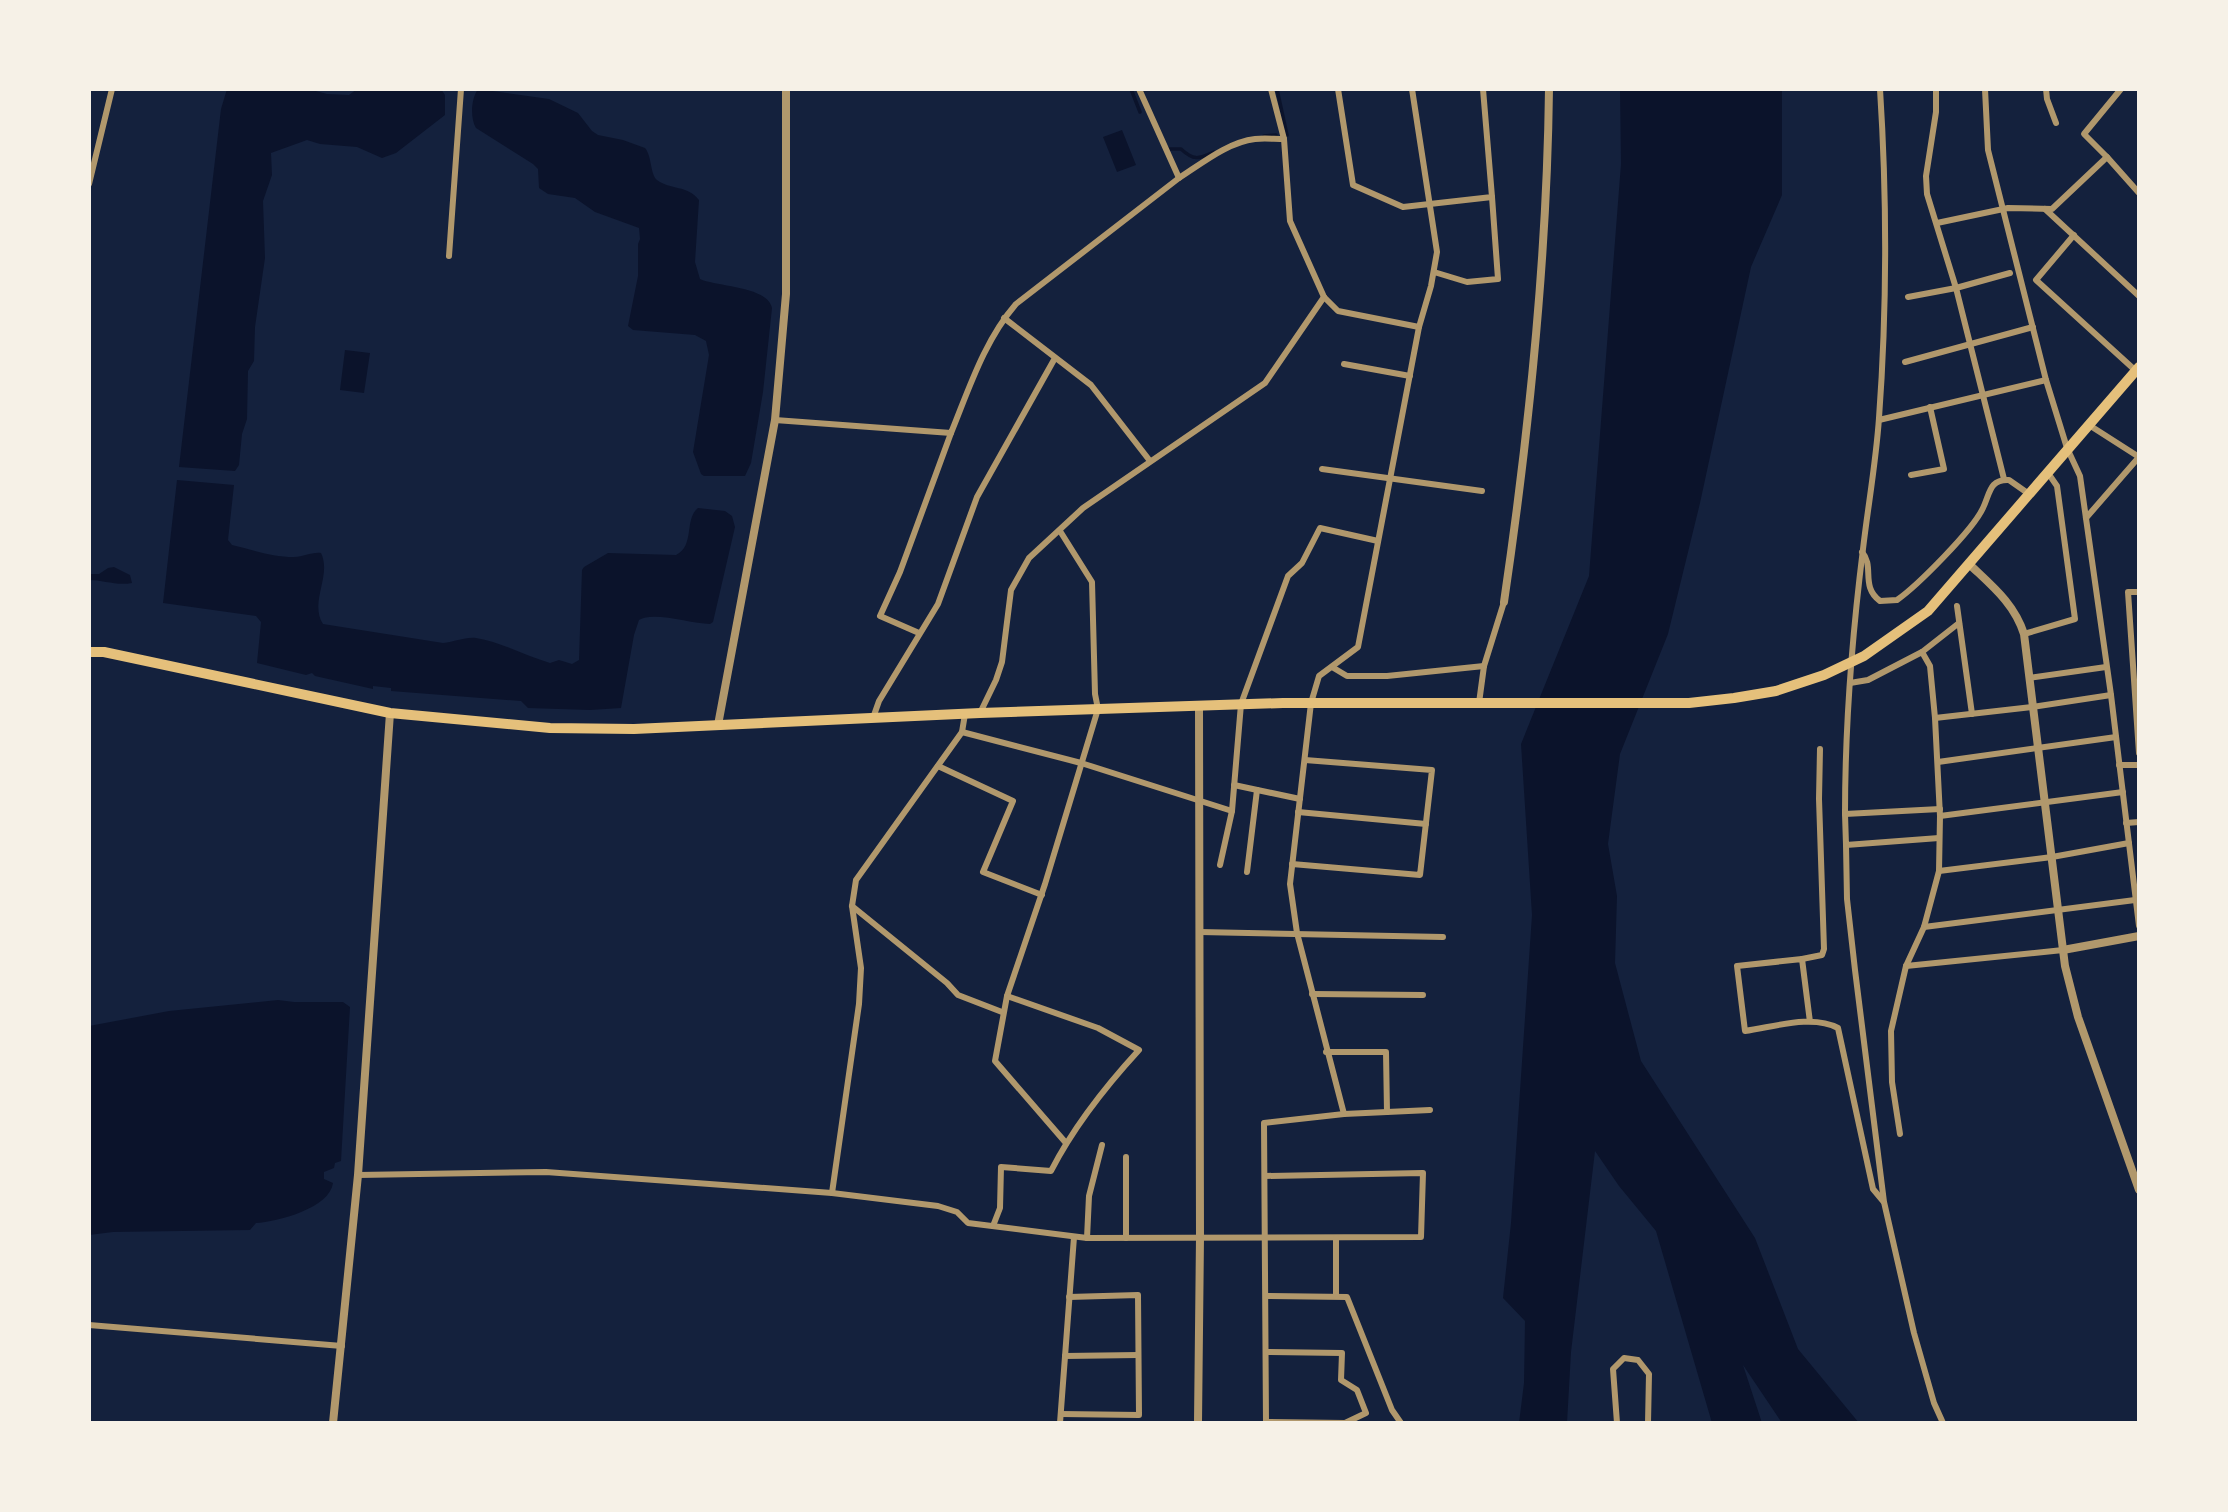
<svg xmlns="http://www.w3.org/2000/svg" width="2228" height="1512" font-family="Lato,sans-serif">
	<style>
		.water { fill: #0b132b }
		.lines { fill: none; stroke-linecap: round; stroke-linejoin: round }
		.stream { stroke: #0b132b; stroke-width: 3.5 }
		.minor { stroke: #b1986c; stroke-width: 6 }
		.tertiary { stroke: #b1986c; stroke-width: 8 }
		.primary { stroke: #e5c07b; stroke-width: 10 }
	</style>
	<rect width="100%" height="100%" fill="#14213d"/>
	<g class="water">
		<path d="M227,89h81l19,5 22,1 8,-6h84l4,6v20l-49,38 -14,5 -25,-11 -37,-3 -13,-4 -36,13 1,22 -9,26 2,57 -10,69 -1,34 -6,10 -1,48 -5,15 -3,31 -4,6 -56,-4 42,-358z"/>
		<path d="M478,89l71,10 29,14 14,18 6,4 25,5 22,8c7,8 5,26 12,32 13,10 31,5 42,20l-4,62 5,17c18,8 67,7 72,29l-9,84 -12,71 -6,13h-41l-3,-2 -8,-22 16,-97 -3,-14 -11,-6 -62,-5 -5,-4 10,-50v-32l2,-5 -1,-11 -44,-16 -20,-14 -27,-4 -9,-6 -1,-19 -5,-5 -57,-36c-6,-10 -5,-29 2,-39z"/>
		<path d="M1620,89h162v106l-31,72 -51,236 -32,131 -48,120 -12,90 9,52 -2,67 26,98 114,177 43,111 61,74h-77l-39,-58 19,58h-50l-56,-192 -37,-45 -24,-35 -24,201 -4,71h-48l5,-40 1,-62 -22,-23 8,-75 21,-308 -11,-171 68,-168 32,-412z"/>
		<path d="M1122,130l14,35 -19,7 -14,-35z"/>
		<path d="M345,350l25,3 -6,40 -24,-3z"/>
		<path d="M177,480l57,5 -6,55 4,5c21,5 40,12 62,12 10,0 17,-5 27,-4 11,23 -12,49 2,71l120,19c12,-1 21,-6 33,-5 25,4 50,18 74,25l9,-3 13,4 7,-4 3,-90 2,-3 24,-14 68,2c19,-9 8,-36 22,-47l27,3 7,5 3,11 -22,95 -3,2c-19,0 -56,-13 -71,-4l-5,15 -13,73 -31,2 -62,-2 -7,-7 -130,-10v-3l-18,-2v3l-58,-13 -3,-3 -6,2 -49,-12 4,-41 -5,-6 -93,-13z"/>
		<path d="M114,567l16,8 2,8c-15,3 -29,-3 -43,-3v-6h10l9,-6z"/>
		<path d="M278,1000l16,2h49l7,5 -9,154 -6,2 -1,5 -10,4v7l9,4c-3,25 -56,39 -77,40l-6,7 -137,2 -24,3v-209l80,-15z"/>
	</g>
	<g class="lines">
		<g class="stream">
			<path d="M1131,89l9,23"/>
			<path d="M1277,89l10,46"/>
			<path d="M1264,136l12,-1"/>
			<path d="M1169,149h12c13,12 17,10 33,3"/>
		</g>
		<g class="minor">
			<path d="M1139,89l40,89"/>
			<path d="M1271,89l13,50 6,82 34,76 14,14 81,16"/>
			<path d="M1338,89l15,96 50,22 89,-10 -9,-108"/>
			<path d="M1880,89c7,109 7,220 -1,329 -3,44 -11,88 -16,131 -11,88 -18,176 -18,265l95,-5"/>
			<path d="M1936,89v23l-10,64 1,18 29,94 48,191"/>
			<path d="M1985,89l3,61 58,230"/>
			<path d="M2046,89l1,10 9,24"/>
			<path d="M2107,157l-23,-23 37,-45"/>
			<path d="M89,184l23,-95"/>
			<path d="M2045,209l94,87"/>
			<path d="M1937,223l71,-15 44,1 55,-52 32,36"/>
			<path d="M2074,235l-38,45 100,91"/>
			<path d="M449,256l12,-167"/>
			<path d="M1434,272l33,10 31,-3 -6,-82"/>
			<path d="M1908,297l48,-9 54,-15"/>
			<path d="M1004,318l87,67 59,76"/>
			<path d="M1905,362l128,-35"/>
			<path d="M1344,364l66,12"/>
			<path d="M775,420l176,13c18,-44 33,-92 65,-129l163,-126c22,-14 49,-36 76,-39 9,-1 19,0 29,0"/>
			<path d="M1879,420l167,-40 21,68 13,28 31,219 28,231"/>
			<path d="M2089,425l50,32"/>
			<path d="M1322,469l160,22"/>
			<path d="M1911,475l33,-6 -14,-62"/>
			<path d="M2086,518l53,-61"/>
			<path d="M1060,531l32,51 3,112 3,15 -53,175 -38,112 -12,65 71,82"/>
			<path d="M1862,552c13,15 -2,34 18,49l17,-1c20,-14 76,-70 86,-92 7,-14 6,-29 26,-28l20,14"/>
			<path d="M2139,592h-11l11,161"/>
			<path d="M1957,606l15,108"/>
			<path d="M919,633l-39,-17 20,-44 51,-139"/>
			<path d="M2024,634l51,-15 -18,-133 -9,-13"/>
			<path d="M1922,652l37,-29"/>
			<path d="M1332,667l15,9h40l97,-10"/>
			<path d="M2029,678l77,-11"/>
			<path d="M1850,683l18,-3 54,-28 8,14 5,52 5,98 -1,55 -15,56 -18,39 -15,65 1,51 8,52"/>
			<path d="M1479,703l5,-37 20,-64"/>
			<path d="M980,713l16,-33 6,-18 9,-72 18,-32 54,-50 182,-125 59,-86"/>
			<path d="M873,718l6,-17 59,-97 39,-107 78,-139"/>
			<path d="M1935,718l97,-11 79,-12"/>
			<path d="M962,732l119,31 151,48"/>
			<path d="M1938,762l178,-25"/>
			<path d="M2119,765h20"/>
			<path d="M938,766l75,35 -30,71 59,23"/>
			<path d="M1234,785l66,14"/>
			<path d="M1298,812l128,12"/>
			<path d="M1845,814l1,31 93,-7"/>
			<path d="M1940,816l183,-24"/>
			<path d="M2126,823l13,-1"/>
			<path d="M1846,845l1,54 8,71 29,232 30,131 20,70 9,20"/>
			<path d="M1292,864l128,11 12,-105 -127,-10"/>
			<path d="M1220,865l12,-54 9,-107 47,-128 14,-13 18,-35 58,13"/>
			<path d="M1939,871l113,-14 77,-14"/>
			<path d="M1247,872l10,-82"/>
			<path d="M852,906l95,77 11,12 44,17"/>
			<path d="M1924,927l211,-27"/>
			<path d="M1200,932l243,5"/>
			<path d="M1802,959l20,-4 2,-6 -5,-150 1,-50"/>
			<path d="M1906,966l157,-16"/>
			<path d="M1312,994l111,1"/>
			<path d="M1810,1022l-8,-63 -65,7 8,65c29,-4 67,-17 93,-3l35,161 10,12"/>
			<path d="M1326,1052h60l1,60"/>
			<path d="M1344,1114l-47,-181 -7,-49 21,-181 8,-27 39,-29 61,-320 12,-41 6,-34 -25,-163"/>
			<path d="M1126,1157v81"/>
			<path d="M358,1175l188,-3 286,21 106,13 19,6 11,11 119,15 334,-1 2,-64 -158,3"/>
			<path d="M832,1193l27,-189 2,-36 -9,-62 4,-26 106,-148 3,-18"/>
			<path d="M993,1226l7,-18 1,-41 50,4c23,-45 54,-84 88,-121l-41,-22 -91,-32"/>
			<path d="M1087,1238l2,-42 13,-51"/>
			<path d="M1266,1296l81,1 45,113 9,13"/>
			<path d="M1336,1296v-58"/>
			<path d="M89,1325l253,21"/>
			<path d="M1266,1352l76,1 -1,27 16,10 9,23 -21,10 -79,-1"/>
			<path d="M1065,1356l73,-1"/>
			<path d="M1061,1414l78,1 -1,-120 -69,2"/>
			<path d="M1060,1423l14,-186"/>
			<path d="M1266,1423l-2,-300 80,-9 86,-4"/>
			<path d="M1617,1423l-4,-54 11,-11 14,2 11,14 -1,49"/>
		</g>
		<g class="tertiary">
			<path d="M1969,564c23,22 45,39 55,70l41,332 13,51 61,173"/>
			<path d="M1504,602c25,-170 43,-341 45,-513"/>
			<path d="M718,725l57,-305 11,-126v-205"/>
			<path d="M2063,950l76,-14"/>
			<path d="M333,1423l25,-248 32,-462"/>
			<path d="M1198,1423l2,-186 -1,-531"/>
		</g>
		<path class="primary" d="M89,652h15l286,61 160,15 84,1 346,-16 303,-10h406l45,-5 42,-7 48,-16 40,-19 64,-45 211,-244"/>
	</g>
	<rect width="2228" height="1512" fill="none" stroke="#f6f1e7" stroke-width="182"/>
</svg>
